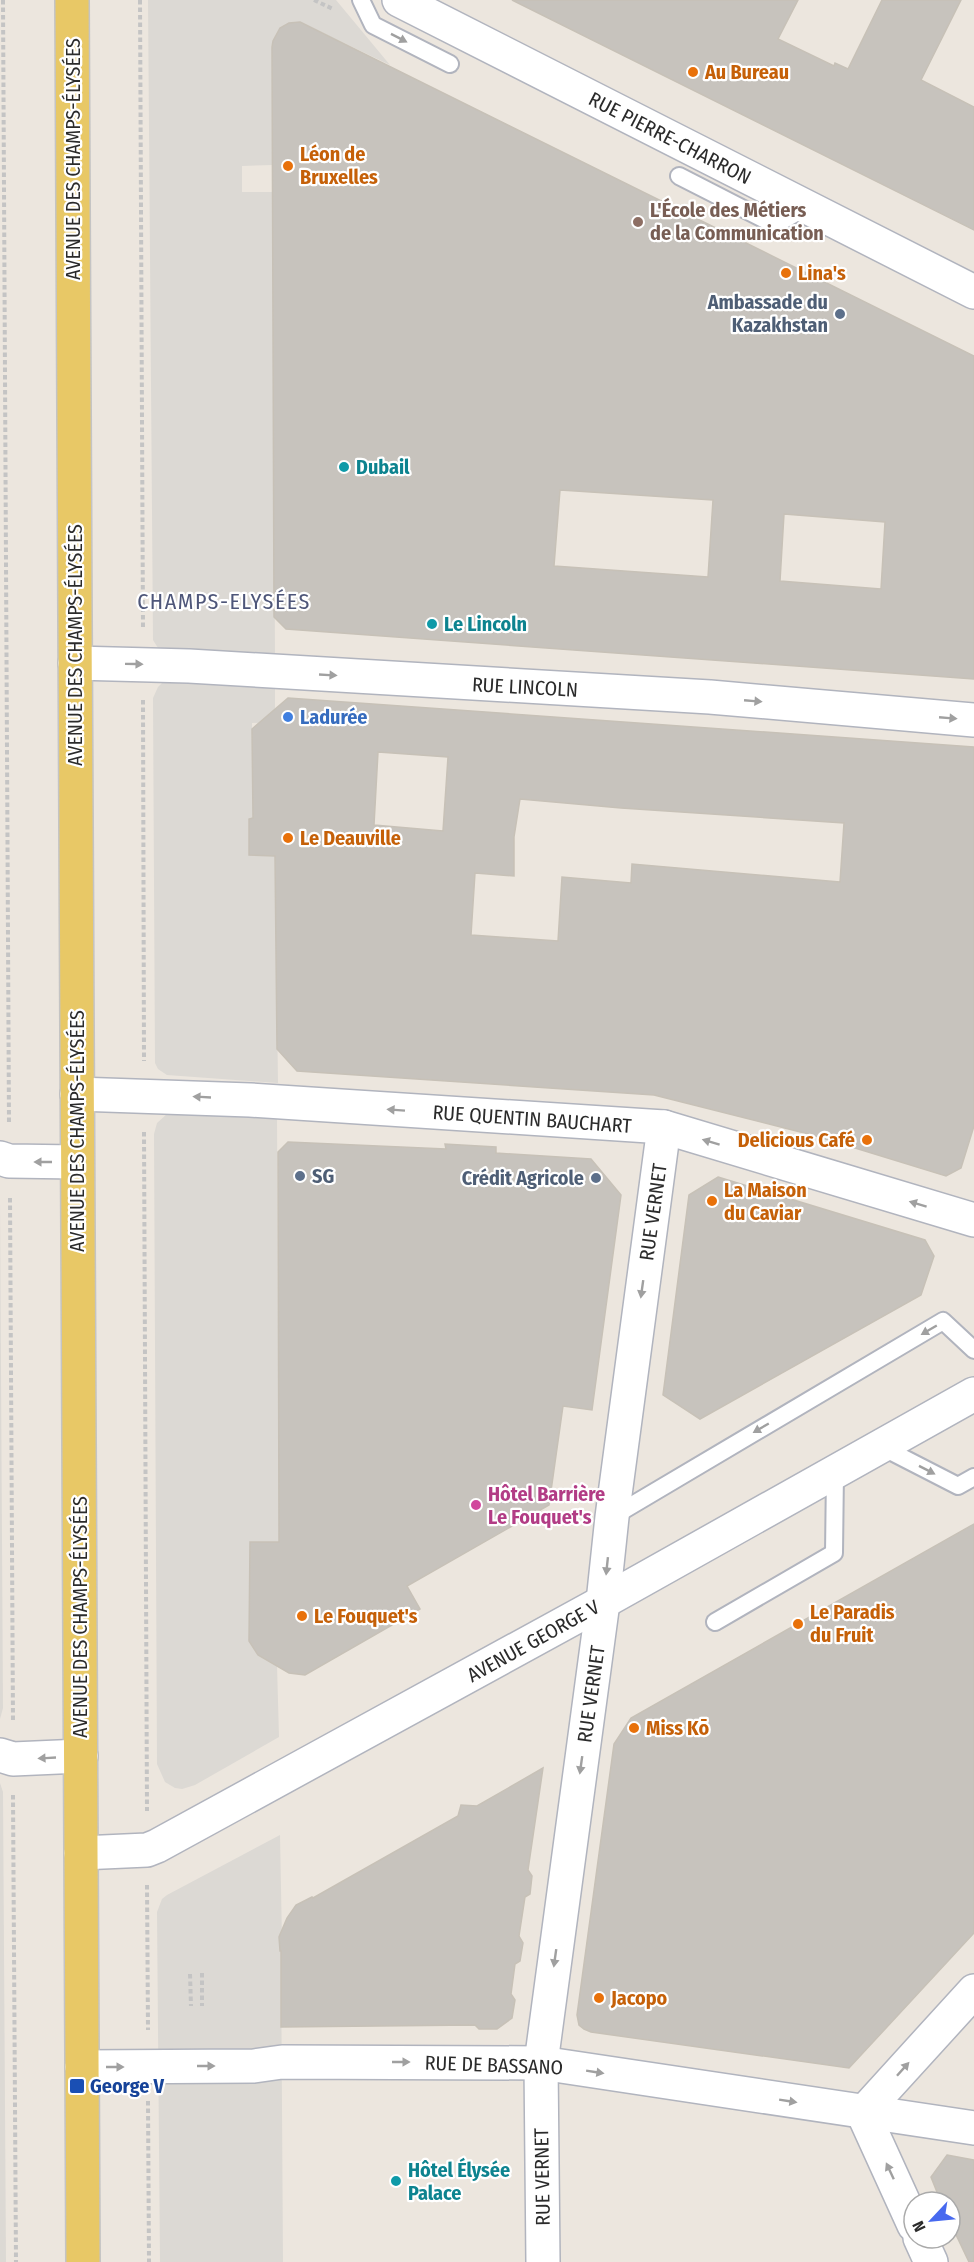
<svg xmlns="http://www.w3.org/2000/svg" width="974" height="2262" font-family="'Fira Sans Condensed',sans-serif">
	<style>
		.plaza { fill: #dcd9d4 }
		.building { fill: #c7c3bd; stroke: #c7c1b7; stroke-width: 1.5; fill-rule: evenodd }
		.lines { fill: none; stroke-linecap: round; stroke-linejoin: round }
		.service-casing { stroke: #b1b4be; stroke-width: 20 }
		.minor-casing { stroke: #b1b4be; stroke-width: 36 }
		.tertiary-casing { stroke: #b1b4be; stroke-width: 36 }
		.primary-casing { stroke: #c4c4c4; stroke-width: 36 }
		.path { stroke: #c4c4c4; stroke-width: 4; stroke-dasharray: 4.5 3; stroke-linecap: butt }
		.service { stroke: #fff; stroke-width: 16 }
		.minor { stroke: #fff; stroke-width: 33 }
		.tertiary { stroke: #fff; stroke-width: 33 }
		.primary { stroke: #e8c866; stroke-width: 33 }
		.oneway { fill: #a0a0a0 }
		.food-dot { fill: #e8710a; stroke: #fff; stroke-width: 2 }
		.education-dot { fill: #8d6e63; stroke: #fff; stroke-width: 2 }
		.service-dot { fill: #5c6f8a; stroke: #fff; stroke-width: 2 }
		.culture-dot { fill: #0f9aa8; stroke: #fff; stroke-width: 2 }
		.shop-dot { fill: #3f7fe0; stroke: #fff; stroke-width: 2 }
		.hotel-dot { fill: #d1479c; stroke: #fff; stroke-width: 2 }
		.transit-dot { fill: #1a4fb4; stroke: #fff; stroke-width: 2 }
		.labels { text-anchor: middle; stroke-width: 4.5; stroke-linejoin: round; paint-order: stroke }
		.food-label { font-size: 20px; font-weight: bold; fill: #c56008; stroke: #fff; text-anchor: start }
		.street-label { font-size: 20px; fill: #2b2b2b; stroke: #fff }
		.education-label { font-size: 20px; font-weight: bold; fill: #785e54; stroke: #fff; text-anchor: start }
		.service-label { font-size: 20px; font-weight: bold; fill: #4e5e75; stroke: #fff; text-anchor: end }
		.culture-label { font-size: 20px; font-weight: bold; fill: #0d838f; stroke: #fff; text-anchor: start }
		.shop-label { font-size: 20px; font-weight: bold; fill: #366cbe; stroke: #fff; text-anchor: start }
		.hotel-label { font-size: 20px; font-weight: bold; fill: #b23c85; stroke: #fff; text-anchor: start }
		.transit-label { font-size: 20px; font-weight: bold; fill: #164399; stroke: #fff; text-anchor: start }
		.quarter-label { font-size: 22px; letter-spacing: 1.5px; fill: #4e5679; stroke: #fff }
	</style>
	<rect width="100%" height="100%" fill="#ece6de"/>
	<g class="plaza">
		<path d="M148,0h188l54,65 -90,-43 -11,1 -9,5 -7,13 -1,6 1,118 -31,1v26h31l2,468 -112,-9 -5,-3 -5,-8z"/>
		<path d="M166,679l109,5v38l-23,1 1,66 22,29 -25,1 -1,36 26,1 3,227 -111,-8 -9,-6 -3,-6 -2,-365 5,-11z"/>
		<path d="M173,1112l104,3 2,427h-29l27,123 2,72 -84,48 -13,4 -7,-1 -10,-6 -8,-18 -3,-630 3,-11 10,-9z"/>
		<path d="M0,1200l3,508 -3,11z"/>
		<path d="M0,1783l3,9 3,470h-6z"/>
		<path d="M280,1835l2,106 -3,1 2,9 2,311h-123l-3,-350 5,-13 5,-4z"/>
	</g>
	<g class="building">
		<path d="M512,0h286l-20,39 56,27 1,-3 13,6 34,-69h79l-40,80 53,27v123z"/>
		<path d="M300,22l674,334v323l-688,-50 -12,-12 -2,-570 1,-6 7,-13 9,-5zM560,490l153,10 -5,77 -154,-11zM784,514l101,8 -4,67 -101,-8z"/>
		<path d="M288,698l686,49v379l-13,42 -15,8 -130,-40 -162,-41 -357,-24 -20,-22 -2,-193 -26,-1v-36l4,-1 -1,-89zM378,752l70,5 -5,74 -69,-6zM520,799l101,9 223,15 -4,59 -208,-18 -1,19 -69,-6 -4,64 -87,-6 4,-62 39,3v-39z"/>
		<path d="M288,1142l158,7 -1,-5 51,3v6l95,6 30,36 -29,215 -29,-4 -14,99 -142,81 13,23 -115,66 -16,-2 -31,-18 -9,-14 1,-99h29l-1,-390z"/>
		<path d="M718,1177l207,63 9,16 -13,39 -221,124 -37,-24 26,-200z"/>
		<path d="M974,1524v409l-125,135 -258,-36 -7,-3 -5,-4 -2,-10 37,-271 17,-26z"/>
		<path d="M543,1768l-15,102 4,6 -2,18 -5,3 -6,39 4,7 -3,18 -5,3 -4,30 4,6 -3,18 -15,11h-18l-4,-4 -194,2v-76h-1l-1,-14 8,-19 9,-13 16,-8 1,1 145,-82 3,-11 16,1z"/>
		<path d="M947,2155l27,5v102h-5l-19,-40v-20h-9l-10,-25z"/>
	</g>
	<g class="lines">
		<g class="service-casing">
			<g id="service">
				<path d="M361,0l12,25 77,39"/>
				<path d="M679,176l96,49 31,-18"/>
				<path d="M880,1446l78,40 16,-9"/>
				<path d="M612,1517l331,-196 31,29"/>
				<path d="M715,1622l119,-69 1,-81"/>
			</g>
		</g>
		<g class="minor-casing">
			<g id="minor">
				<path d="M399,0l575,292"/>
				<path d="M75,663l114,3 521,31 264,23"/>
				<path d="M77,1094l173,6 414,27 310,93"/>
				<path d="M0,1158l9,3 68,1"/>
				<path d="M0,1755l13,4 68,-3"/>
				<path d="M82,2067l172,-1 28,-4 259,1 433,65"/>
				<path d="M914,2225l-51,-112 111,-122"/>
				<path d="M920,2238l11,24"/>
				<path d="M543,2262l-2,-199 62,-461 9,-85 52,-390"/>
			</g>
		</g>
		<g class="tertiary-casing">
			<path id="tertiary" d="M81,1853l66,-3 10,-4 446,-244 371,-208"/>
		</g>
		<g class="primary-casing">
			<path id="primary" d="M72,0l11,2262"/>
		</g>
		<g class="path">
			<path d="M3,0l6,1124"/>
			<path d="M140,0l3,629"/>
			<path d="M314,0l19,9"/>
			<path d="M143,700l1,361"/>
			<path d="M144,1132l3,679"/>
			<path d="M10,1198l3,523"/>
			<path d="M13,1795l3,467"/>
			<path d="M147,1885l1,145"/>
			<path d="M202,1973v33"/>
			<path d="M190,1974l1,32"/>
			<path d="M148,2101l1,161"/>
		</g>
		<use href="#service" class="service"/>
		<use href="#minor" class="minor"/>
		<use href="#tertiary" class="tertiary"/>
		<use href="#primary" class="primary"/>
	</g>
	<defs><path id="oneway-solid" d="M-6-.8H1V-3.2L6.5 0L1 3.2V.8H-6Z" transform="scale(1.5)"/></defs>
	<g class="oneway">
		<use href="#oneway-solid" transform="translate(399 38) rotate(27)"/>
		<use href="#oneway-solid" transform="translate(134 664) rotate(1)"/>
		<use href="#oneway-solid" transform="translate(328 675) rotate(3)"/>
		<use href="#oneway-solid" transform="translate(753 701) rotate(5)"/>
		<use href="#oneway-solid" transform="translate(948 718) rotate(5)"/>
		<use href="#oneway-solid" transform="translate(202 1097) rotate(-177)"/>
		<use href="#oneway-solid" transform="translate(396 1110) rotate(-176)"/>
		<use href="#oneway-solid" transform="translate(711 1142) rotate(-163)"/>
		<use href="#oneway-solid" transform="translate(43 1162) rotate(-180)"/>
		<use href="#oneway-solid" transform="translate(918 1204) rotate(-163)"/>
		<use href="#oneway-solid" transform="translate(642 1289) rotate(98)"/>
		<use href="#oneway-solid" transform="translate(929 1330) rotate(150)"/>
		<use href="#oneway-solid" transform="translate(761 1428) rotate(150)"/>
		<use href="#oneway-solid" transform="translate(927 1470) rotate(27)"/>
		<use href="#oneway-solid" transform="translate(607 1566) rotate(96)"/>
		<use href="#oneway-solid" transform="translate(47 1758) rotate(177)"/>
		<use href="#oneway-solid" transform="translate(581 1765) rotate(98)"/>
		<use href="#oneway-solid" transform="translate(555 1958) rotate(98)"/>
		<use href="#oneway-solid" transform="translate(401 2062)"/>
		<use href="#oneway-solid" transform="translate(206 2066)"/>
		<use href="#oneway-solid" transform="translate(115 2067)"/>
		<use href="#oneway-solid" transform="translate(903 2069) rotate(-48)"/>
		<use href="#oneway-solid" transform="translate(595 2072) rotate(9)"/>
		<use href="#oneway-solid" transform="translate(788 2101) rotate(9)"/>
		<use href="#oneway-solid" transform="translate(890 2171) rotate(-115)"/>
	</g>
	<g class="food-dot">
		<circle cx="693" cy="72" r="6"/>
		<circle cx="288" cy="166" r="6"/>
		<circle cx="786" cy="273" r="6"/>
		<circle cx="288" cy="838" r="6"/>
		<circle cx="867" cy="1140" r="6"/>
		<circle cx="712" cy="1201" r="6"/>
		<circle cx="302" cy="1616" r="6"/>
		<circle cx="798" cy="1624" r="6"/>
		<circle cx="634" cy="1728" r="6"/>
		<circle cx="599" cy="1998" r="6"/>
	</g>
	<circle class="education-dot" cx="638" cy="222" r="6"/>
	<g class="service-dot">
		<circle cx="840" cy="314" r="6"/>
		<circle cx="300" cy="1176" r="6"/>
		<circle cx="596" cy="1178" r="6"/>
	</g>
	<g class="culture-dot">
		<circle cx="344" cy="467" r="6"/>
		<circle cx="432" cy="624" r="6"/>
		<circle cx="396" cy="2181" r="6"/>
	</g>
	<circle class="shop-dot" cx="288" cy="717" r="6"/>
	<circle class="hotel-dot" cx="476" cy="1505" r="6"/>
	<rect class="transit-dot" x="69" y="2078" width="16" height="16" rx="3"/>
	<g class="labels">
		<g class="food-label">
			<text x="705" y="79">Au Bureau</text>
			<text x="300" y="161">Léon de<tspan x="300" dy="23">Bruxelles</tspan></text>
			<text x="798" y="280">Lina's</text>
			<text x="300" y="845">Le Deauville</text>
			<text x="855" y="1147" text-anchor="end">Delicious Café</text>
			<text x="724" y="1197">La Maison<tspan x="724" dy="23">du Caviar</tspan></text>
			<text x="810" y="1619">Le Paradis<tspan x="810" dy="23">du Fruit</tspan></text>
			<text x="314" y="1623">Le Fouquet's</text>
			<text x="646" y="1735">Miss Kō</text>
			<text x="611" y="2005">Jacopo</text>
		</g>
		<g class="street-label">
			<text transform="translate(670 138) rotate(27)" y="7">RUE PIERRE-CHARRON</text>
			<text transform="translate(73 159) rotate(-90)" y="7">AVENUE DES CHAMPS-ÉLYSÉES</text>
			<text transform="translate(75 645) rotate(-90)" y="7">AVENUE DES CHAMPS-ÉLYSÉES</text>
			<text transform="translate(525 687) rotate(3)" y="7">RUE LINCOLN</text>
			<text transform="translate(532 1119) rotate(4)" y="7">RUE QUENTIN BAUCHART</text>
			<text transform="translate(77 1131) rotate(-90)" y="7">AVENUE DES CHAMPS-ÉLYSÉES</text>
			<text transform="translate(653 1212) rotate(-82)" y="7">RUE VERNET</text>
			<text transform="translate(80 1617) rotate(-90)" y="7">AVENUE DES CHAMPS-ÉLYSÉES</text>
			<text transform="translate(533 1641) rotate(-29)" y="7">AVENUE GEORGE V</text>
			<text transform="translate(591 1694) rotate(-82)" y="7">RUE VERNET</text>
			<text transform="translate(494 2065) rotate(2)" y="7">RUE DE BASSANO</text>
			<text transform="translate(542 2177) rotate(-91)" y="7">RUE VERNET</text>
		</g>
		<g class="education-label">
			<text x="650" y="217">L'École des Métiers<tspan x="650" dy="23">de la Communication</tspan></text>
		</g>
		<g class="service-label">
			<text x="828" y="309">Ambassade du<tspan x="828" dy="23">Kazakhstan</tspan></text>
			<text x="312" y="1183" text-anchor="start">SG</text>
			<text x="584" y="1185">Crédit Agricole</text>
		</g>
		<g class="culture-label">
			<text x="356" y="474">Dubail</text>
			<text x="444" y="631">Le Lincoln</text>
			<text x="408" y="2177">Hôtel Élysée<tspan x="408" dy="23">Palace</tspan></text>
		</g>
		<g class="shop-label">
			<text x="300" y="724">Ladurée</text>
		</g>
		<g class="hotel-label">
			<text x="488" y="1501">Hôtel Barrière<tspan x="488" dy="23">Le Fouquet's</tspan></text>
		</g>
		<g class="transit-label">
			<text x="90" y="2093">George V</text>
		</g>
		<g class="quarter-label">
			<text x="224" y="609">CHAMPS-ELYSÉES</text>
		</g>
	</g>
	<g transform="translate(932 2220) rotate(244)"><circle r="28" fill="#ffffff" stroke="#aaaaaa" stroke-width="1.5"/>
	<path d="M0-4.5L10 22L0 15L-10 22Z" fill="#4769ef"/>
	<text y="-9" font-size="16" font-weight="bold" text-anchor="middle" fill="#2b2b2b">N</text>
	</g>
</svg>
